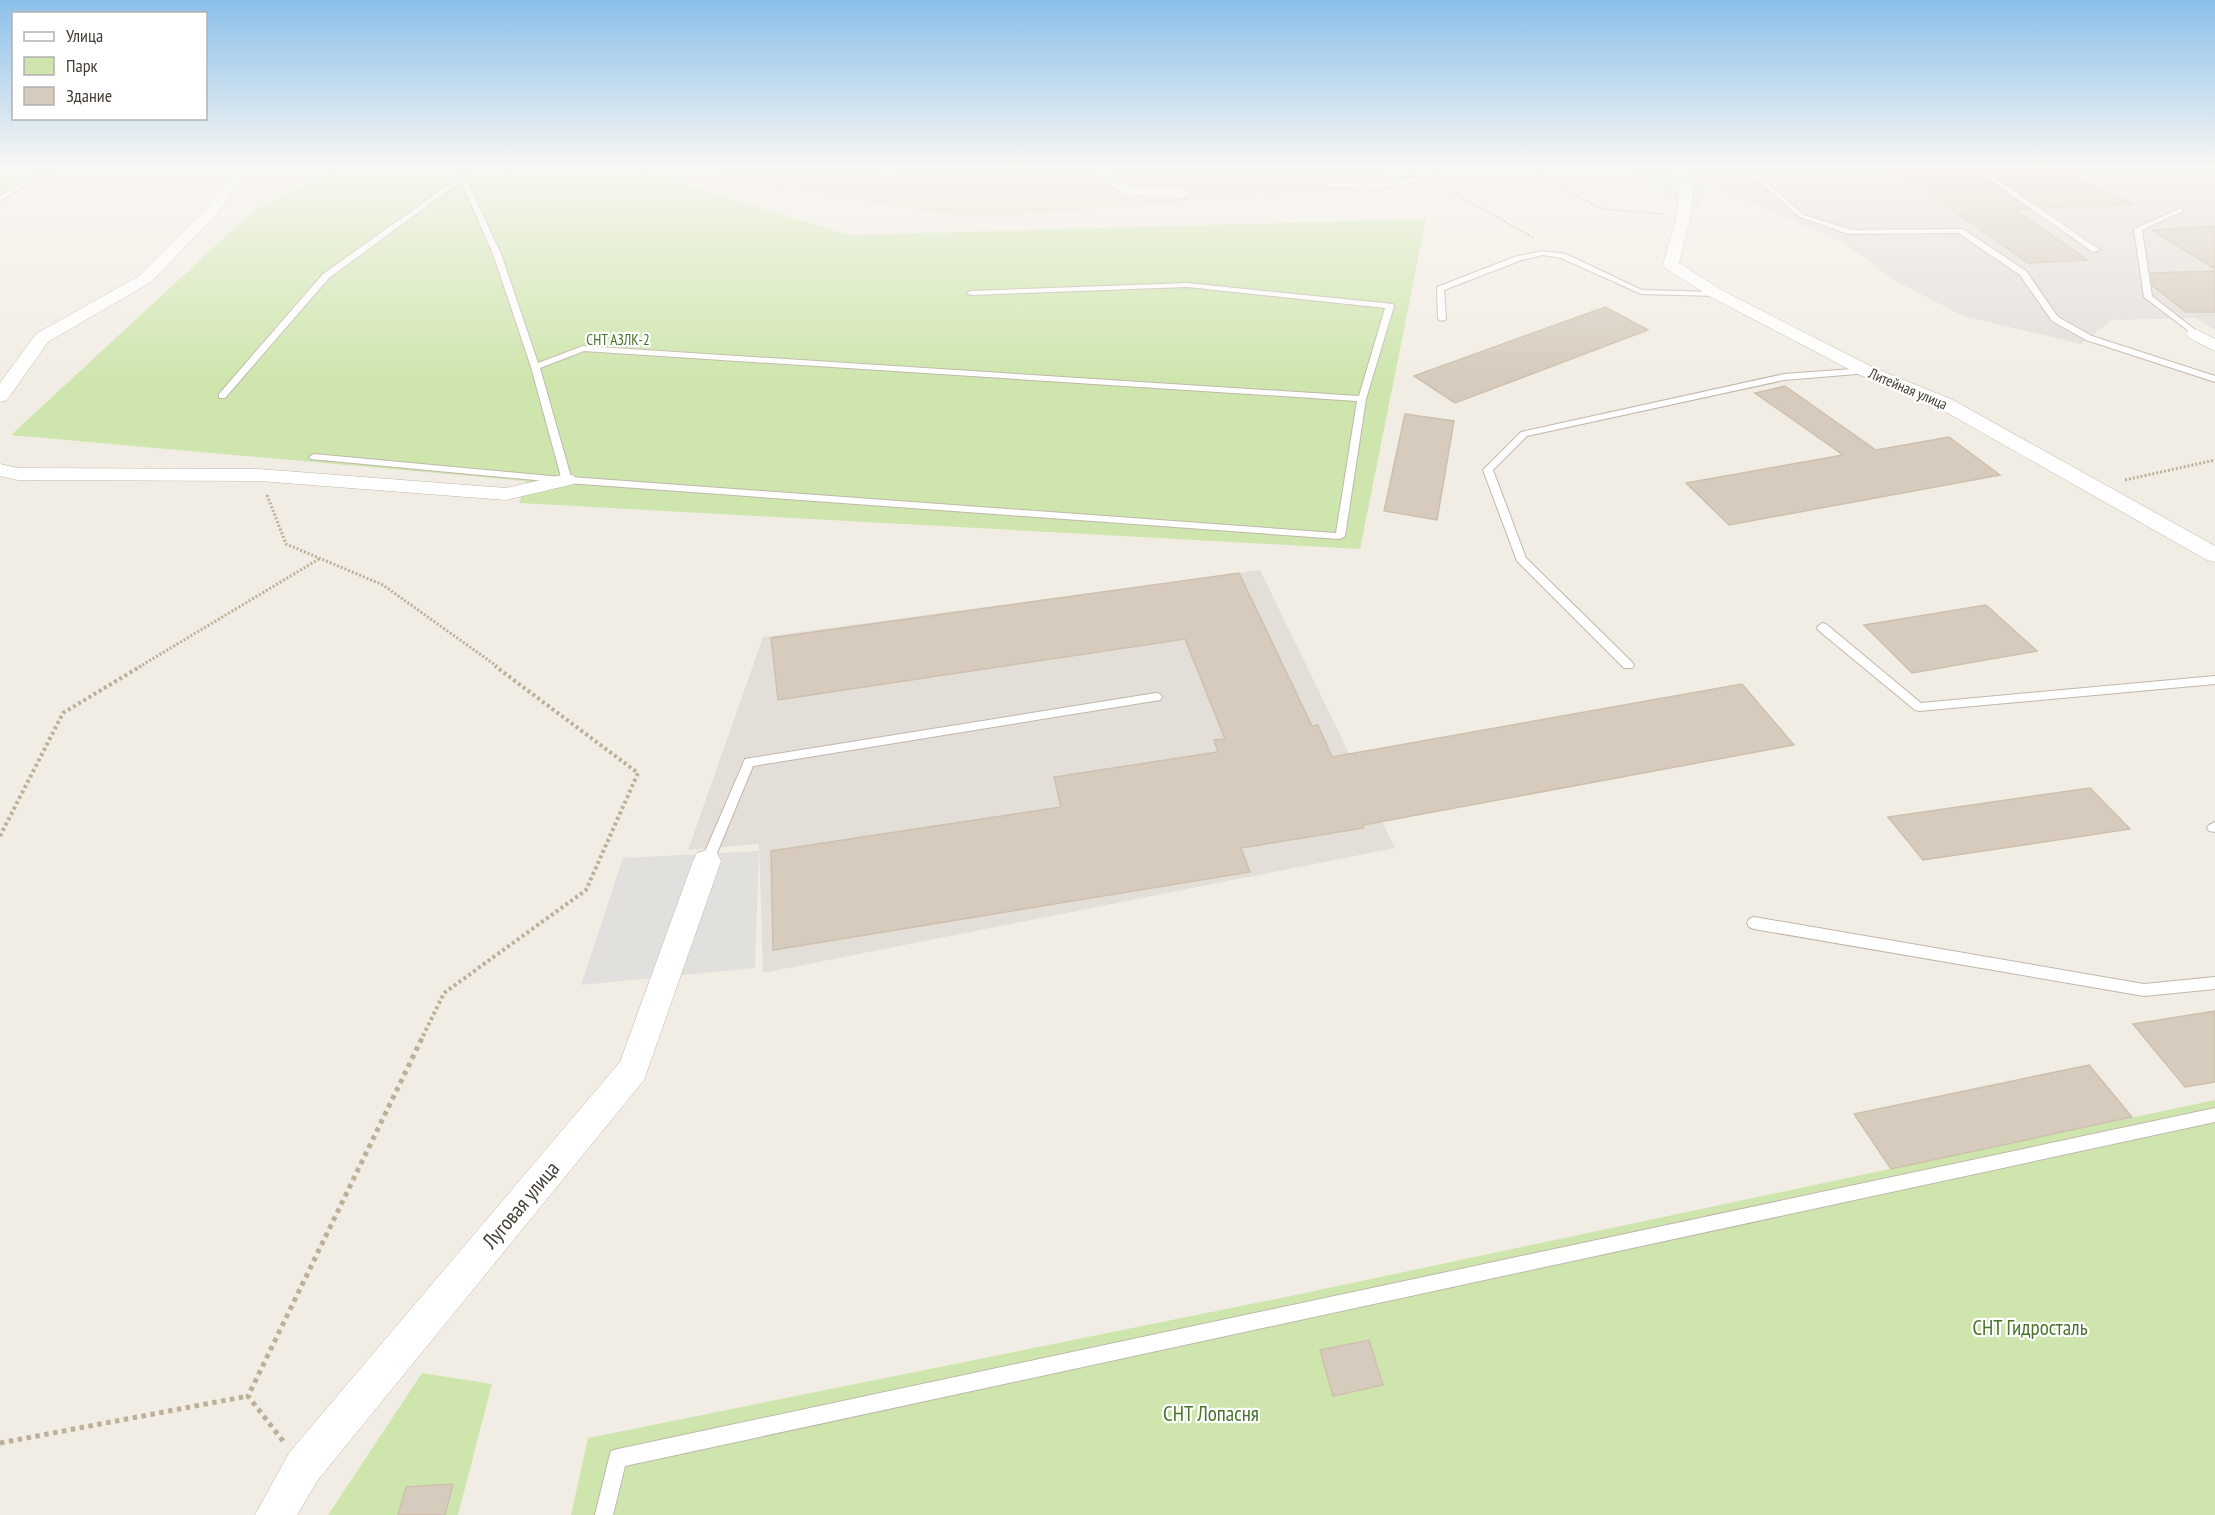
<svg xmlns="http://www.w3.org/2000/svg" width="2215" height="1515" font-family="'PT Sans Narrow',sans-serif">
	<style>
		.residential { fill: #e6dfd2 }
		.industrial { fill: #e4ded9 }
		.green { fill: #cee6ad }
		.parking { fill: #e2e0dc }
		.building { fill: #d6cbbc; stroke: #cec0ad; stroke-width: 1.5 }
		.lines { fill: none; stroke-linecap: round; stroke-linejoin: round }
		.lane-casing { stroke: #c0b7aa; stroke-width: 2 }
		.street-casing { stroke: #c0b7aa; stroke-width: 1 }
		.path-far3 { stroke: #beb098; stroke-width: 2; stroke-dasharray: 2 2; stroke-linecap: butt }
		.path-far2 { stroke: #beb098; stroke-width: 3; stroke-dasharray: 2 2; stroke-linecap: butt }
		.path-far1 { stroke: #beb098; stroke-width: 4; stroke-dasharray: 3 3; stroke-linecap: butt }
		.path { stroke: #beb098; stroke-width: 5; stroke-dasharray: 4.5 4.5; stroke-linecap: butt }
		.lane { fill: #fff; fill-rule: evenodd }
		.street { fill: #fff; fill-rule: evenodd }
		.labels { text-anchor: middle; stroke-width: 4.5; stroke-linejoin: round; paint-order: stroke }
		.far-park-label { font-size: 15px; fill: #477429; stroke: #fff }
		.far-street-label { font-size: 15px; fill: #433d34; stroke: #fff }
		.near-street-label { font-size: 21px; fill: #433d34; stroke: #fff }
		.near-park-label { font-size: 21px; fill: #477429; stroke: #fff }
	</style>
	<rect width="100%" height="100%" fill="#f2ede4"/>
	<path class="residential" d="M690,167h717l-55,22 -376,29 -194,-28z"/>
	<g class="industrial">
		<path d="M1667,167h548v163l-19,-12 -84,2 -31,24 -118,-28 -71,-37 -49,-37z"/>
		<path d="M1260,570l135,278 -632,125 -4,-129 -71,6 75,-213z"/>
	</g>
	<g class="green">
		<path d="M0,167h46l-46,25z"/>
		<path d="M339,167h289l221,68 577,-16 -66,330 -841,-46 7,-22 -515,-46 241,-223z"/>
		<path d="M2215,1100v415h-1644l17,-77 693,-140z"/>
		<path d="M422,1373l70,11 -34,131h-130z"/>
	</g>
	<g class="parking">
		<path d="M1625,167h33l50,21 -11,20 -82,-37z"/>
		<path d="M759,851l-4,117 -174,17 42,-127z"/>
	</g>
	<g class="building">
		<path d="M1892,167h62l7,5 11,-2 56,39h-15l75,51 -60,3z"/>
		<path d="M2051,167l82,37 -90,4 -59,-40z"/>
		<path d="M2215,226v43l-63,-39z"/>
		<path d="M2215,271v41h-29l-33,-26 -2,-13z"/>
		<path d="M1605,307l43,23 -193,73 -41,-27z"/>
		<path d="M1785,386l91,64 73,-13 51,38 -271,50 -43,-42 157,-28 -88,-62z"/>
		<path d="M1405,414l49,7 -17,99 -53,-9z"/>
		<path d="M1239,573l73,153 6,-1 14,32 410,-73 52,61 -431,80 1,3 -123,20 9,24 -477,78 -2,-99 290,-44 -7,-30 164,-25 -4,-12 11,-1 -40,-100 -407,61 -7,-62z"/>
		<path d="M1986,605l51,46 -125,22 -48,-48z"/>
		<path d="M2090,788l40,41 -207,31 -35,-43z"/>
		<path d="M2215,1011v71l-30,5 -52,-63z"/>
		<path d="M2089,1065l43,52 -241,52 -37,-55z"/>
		<path d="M1369,1340l14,45 -50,11 -13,-46z"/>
		<path d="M453,1484l-8,31h-47l8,-28z"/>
	</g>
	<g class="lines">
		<g class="lane-casing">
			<g id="lane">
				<path d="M53,167h7l-60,34v-5z"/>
				<path d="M259,167h13l-33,7 -3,-2z"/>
				<path d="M1439,167h8c-38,28 -96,22 -140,17l-3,-2 3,-2c46,5 89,7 132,-13z"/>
				<path d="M1742,167h7l55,48 48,15 111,-1 63,42 32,46 34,19 123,40v6l-129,-42 -34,-19 -32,-46 -62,-42 -110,1 -48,-17z"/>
				<path d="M1972,167h7l121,83 -7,2z"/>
				<path d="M462,175l3,2 36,77 37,109 45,-17 776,50 26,-88 -198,-21 -216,8 -4,-2 4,-2 216,-8 206,21 1,2 -28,93 -21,137 -5,3 -773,-56 -256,-24 -2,-2 5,-3 247,23 -30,-110 -38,-113 -32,-73 -132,97 -104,120h-6v-4l104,-120zM584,351l773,50 -21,132 -765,-56 -31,-109z"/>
				<path d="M2181,208l2,1v2l-41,19 10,66 46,36v4h-3l-51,-39 -10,-68z"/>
				<path d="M1543,251l23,3 76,36 75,2 4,2 -4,2 -76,-2 -80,-36 -18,-3 -21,5 -78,30 2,29 -4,2 -4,-2 -1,-32 80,-31z"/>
				<path d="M1866,368l3,1v4l-85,7 -257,56 -34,34 33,88 106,104 2,3 -2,3h-8l-107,-107 -34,-91 38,-38 263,-58z"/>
				<path d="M1822,623l4,1 95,79 294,-27v8l-296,27 -4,-1 -97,-80 -1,-3z"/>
				<path d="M1156,693l4,1 2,3 -2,3 -407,66 -41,99h-10l-1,-4 44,-102z"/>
				<path d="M2215,822v10l-6,-1 -2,-3 2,-3z"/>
				<path d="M1754,917l390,67 71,-7v12l-71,7 -390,-67 -5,-2 -2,-4 2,-4z"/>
				<path d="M2215,1108v14l-1590,344 -12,49h-18l14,-57 2,-7 7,-2z"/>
			</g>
		</g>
		<g class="street-casing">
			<g id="street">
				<path d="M236,167h14l-33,47 -66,68 -103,60 -41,58 -7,2v-19l36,-49 103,-58 68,-68z"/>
				<path d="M896,167h21l-2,3 -29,8 -7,-4 2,-3z"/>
				<path d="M1085,167c25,-2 27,13 48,20 14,5 46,-4 56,7l-7,4 -58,-4z"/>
				<path d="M1686,182l7,4 -2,29 -12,48 44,28 149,76 81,33 262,146v16l-8,-2 -268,-152 -79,-33 -149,-78 -46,-29 -2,-3 14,-50 2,-29z"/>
				<path d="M2195,329l20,10v12l-26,-13 -3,-4 3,-4z"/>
				<path d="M0,464l18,4 241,1 247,19 61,-14 7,2 3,4 -3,4 -68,16 -247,-19 -241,-1 -18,-4z"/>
				<path d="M707,850l10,3 4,8 -77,219 -327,401 -20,34h-42l34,-62 331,-391 73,-201 4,-8z"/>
			</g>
		</g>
		<g class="path-far3">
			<path d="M1523,167l80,42 59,5"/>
			<path d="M1645,167l26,12"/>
			<path d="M1441,186l93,52"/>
		</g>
		<g class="path-far2">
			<path d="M2125,480l90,-20"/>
			<path d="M267,495l19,49 97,41 115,82"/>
			<path d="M139,667l180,-108"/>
		</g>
		<g class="path-far1">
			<path d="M0,836l63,-123 78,-47"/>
			<path d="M423,1036l21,-43 142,-103 52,-117 -143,-107"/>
		</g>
		<g class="path">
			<path d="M283,1441l-35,-45 176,-362"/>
			<path d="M0,1443l248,-47"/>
		</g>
		<use href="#lane" class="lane"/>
		<use href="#street" class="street"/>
	</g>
	<linearGradient id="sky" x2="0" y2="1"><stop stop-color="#8bc0ea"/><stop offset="0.44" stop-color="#f9f7f3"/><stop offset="1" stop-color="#f9f7f3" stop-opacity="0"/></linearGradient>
	<rect width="2215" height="379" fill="url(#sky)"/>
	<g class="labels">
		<g class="far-park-label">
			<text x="618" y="345">СНТ АЗЛК-2</text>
		</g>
		<g class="far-street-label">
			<text transform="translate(1908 389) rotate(23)" y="5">Литейная улица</text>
		</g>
		<g class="near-street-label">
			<text transform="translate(521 1205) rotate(-50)" y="7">Луговая улица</text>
		</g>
		<g class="near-park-label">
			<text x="2030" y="1335">СНТ Гидросталь</text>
			<text x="1211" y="1421">СНТ Лопасня</text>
		</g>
	</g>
	<rect x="12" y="12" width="195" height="108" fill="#ffffff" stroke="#b4b1ae" stroke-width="1.5"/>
	<rect x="24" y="32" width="30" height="9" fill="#ffffff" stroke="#b4b1ae" stroke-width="1.5"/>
	<text x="66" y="42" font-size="18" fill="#433d34">Улица</text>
	<rect x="24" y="57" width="30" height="18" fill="#cee6ad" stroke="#b4b1ae" stroke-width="1.5"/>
	<text x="66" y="72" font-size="18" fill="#433d34">Парк</text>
	<rect x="24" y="87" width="30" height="18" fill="#d6cbbc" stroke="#b4b1ae" stroke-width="1.5"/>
	<text x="66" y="102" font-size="18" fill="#433d34">Здание</text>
</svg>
